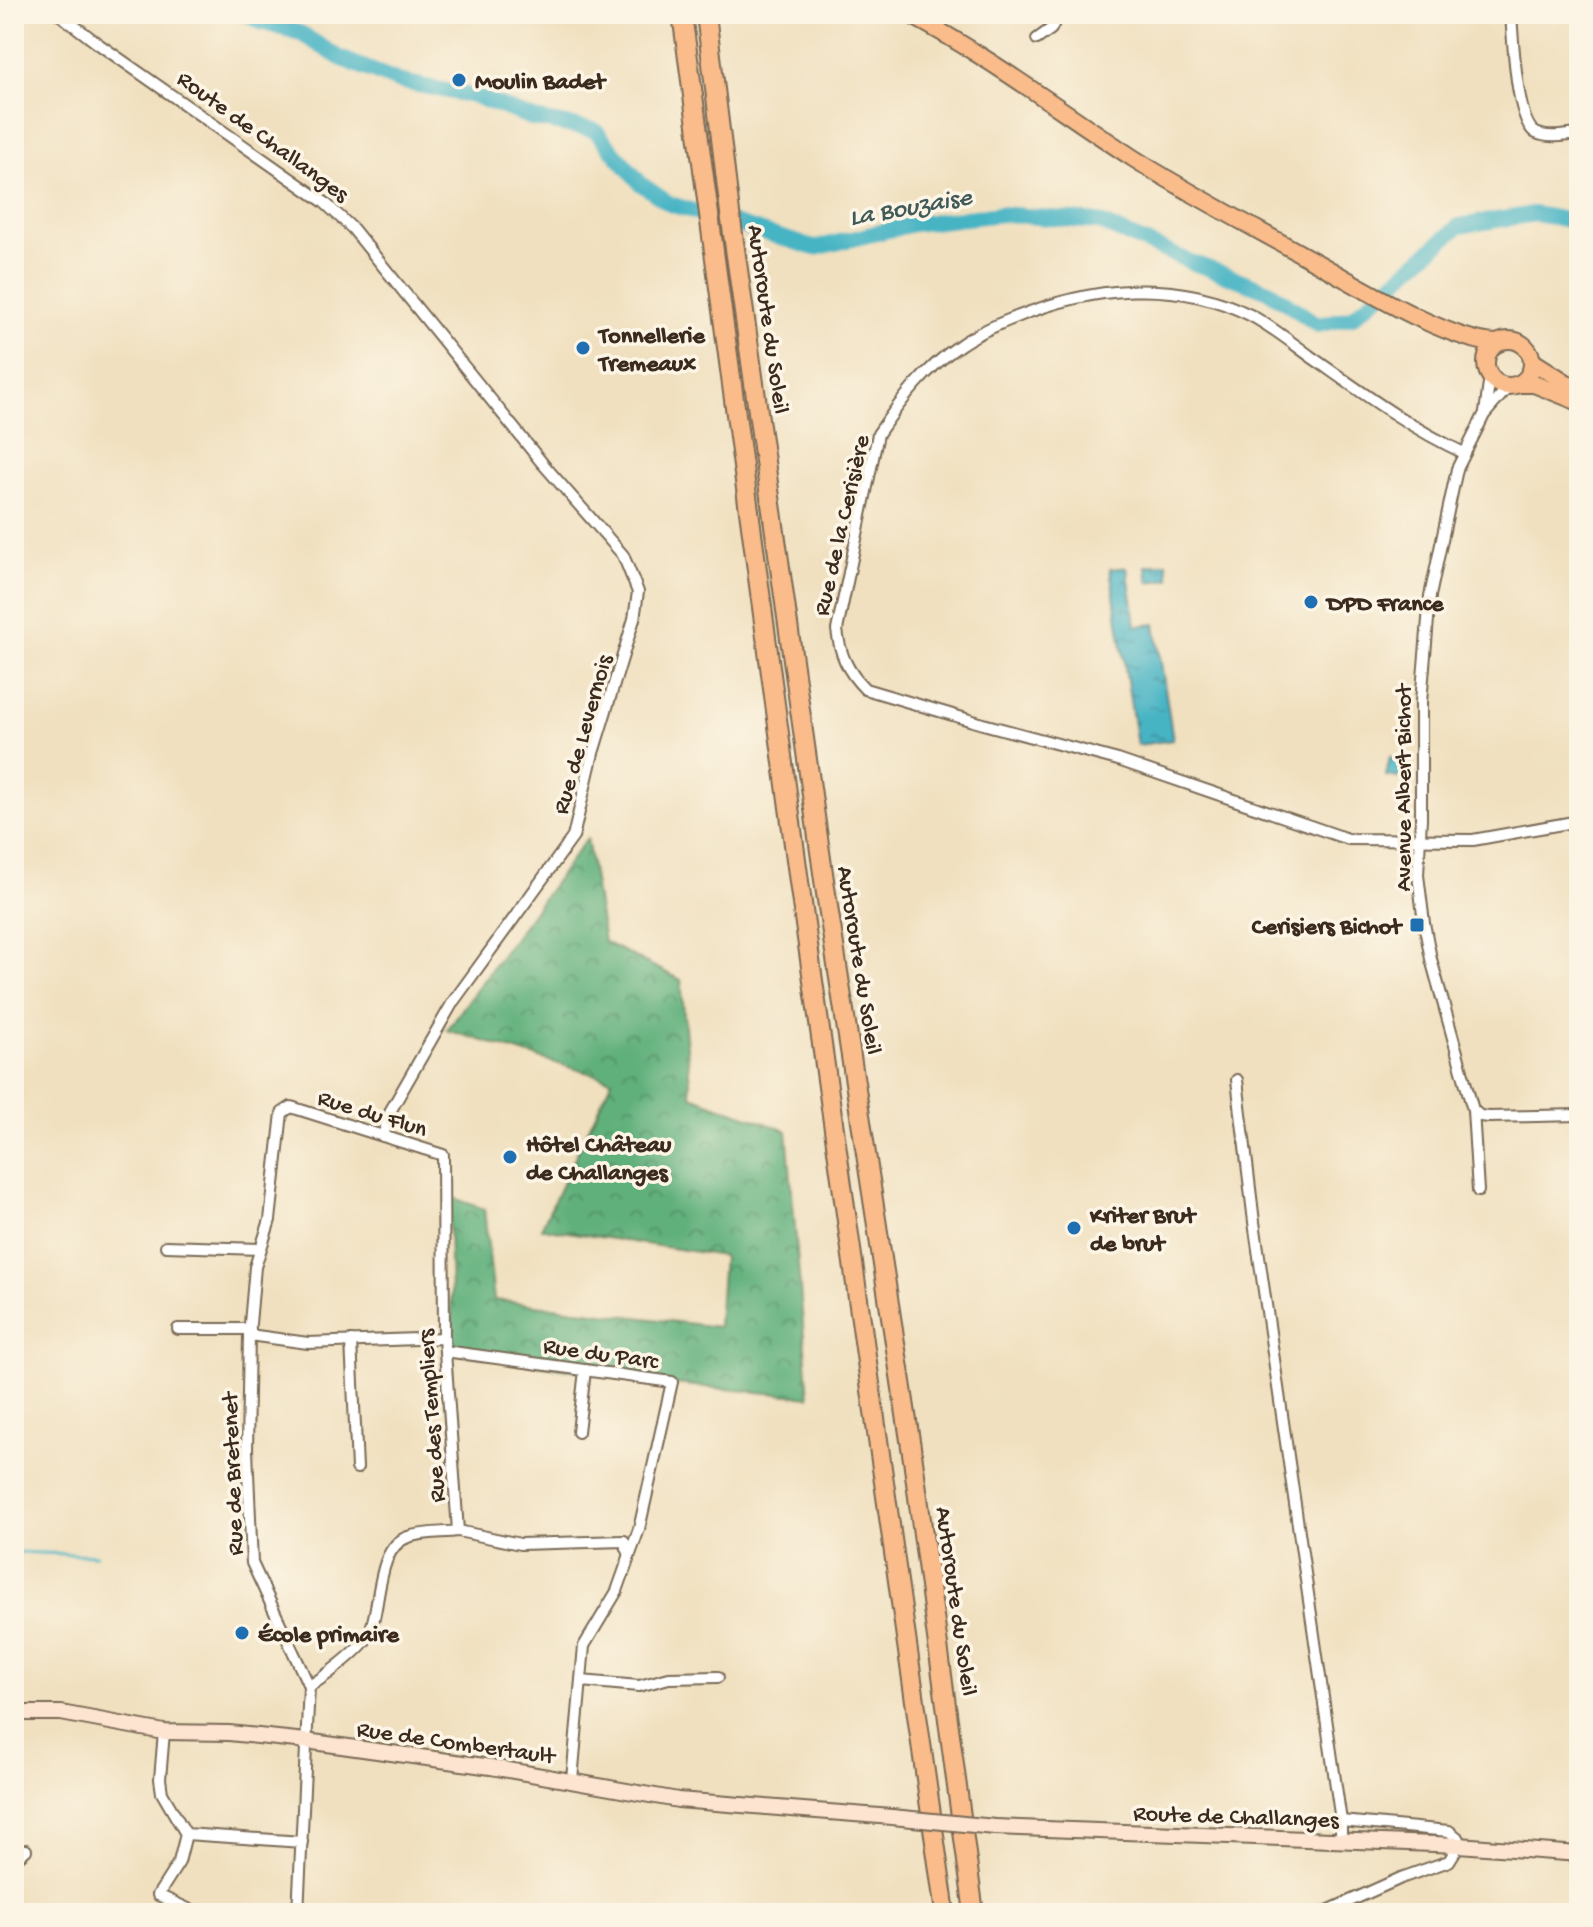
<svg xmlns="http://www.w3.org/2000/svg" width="1593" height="1927" font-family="'Gochi Hand',sans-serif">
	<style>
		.forest { fill: url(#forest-crowns); stroke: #4e6d4c; stroke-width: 2 }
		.water { fill: url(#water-ripples); stroke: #416f71; stroke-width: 2 }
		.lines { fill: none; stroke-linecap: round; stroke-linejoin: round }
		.stream { stroke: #47b4c4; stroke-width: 3 }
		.river { stroke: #47b4c4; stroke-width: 16 }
		.street-casing { stroke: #7a6a56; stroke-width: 14 }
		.secondary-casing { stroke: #7a6a56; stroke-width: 18 }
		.primary-casing { stroke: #7a6a56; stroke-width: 20 }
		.highway-casing { stroke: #7a6a56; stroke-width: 22 }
		.street { stroke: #fff; stroke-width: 10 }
		.secondary { stroke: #fde4d0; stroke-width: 14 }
		.primary { stroke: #f9bc8a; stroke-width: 16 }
		.highway { stroke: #f9bc8a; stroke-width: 18 }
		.secondary-bridge-casing { stroke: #7a6a56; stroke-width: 18; stroke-linecap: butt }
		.secondary-bridge { stroke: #fde4d0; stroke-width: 14 }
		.poi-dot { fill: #1f6fb2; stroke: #fcf5e5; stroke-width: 3 }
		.labels { text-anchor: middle; stroke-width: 7; stroke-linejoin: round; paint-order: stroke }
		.poi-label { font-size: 24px; font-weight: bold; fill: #3b2a1e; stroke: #fcf5e5; text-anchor: start }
		.street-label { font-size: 24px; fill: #3b2a1e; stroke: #fcf5e5 }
		.water-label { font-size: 26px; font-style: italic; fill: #3f5a58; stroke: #fcf5e5 }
	</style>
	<defs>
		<pattern id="forest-crowns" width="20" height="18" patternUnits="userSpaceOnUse" patternTransform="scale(2)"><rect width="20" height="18" fill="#60b07b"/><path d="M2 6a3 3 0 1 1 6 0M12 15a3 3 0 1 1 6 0" fill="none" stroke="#508f64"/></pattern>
		<pattern id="water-ripples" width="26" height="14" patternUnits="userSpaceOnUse" patternTransform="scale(2)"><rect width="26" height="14" fill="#47b4c4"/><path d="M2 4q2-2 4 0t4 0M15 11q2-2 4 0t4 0" fill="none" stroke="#3c939f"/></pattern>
	</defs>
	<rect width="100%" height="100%" fill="#fcf5e5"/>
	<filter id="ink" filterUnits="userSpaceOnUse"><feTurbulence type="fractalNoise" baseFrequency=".0125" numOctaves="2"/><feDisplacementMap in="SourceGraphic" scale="16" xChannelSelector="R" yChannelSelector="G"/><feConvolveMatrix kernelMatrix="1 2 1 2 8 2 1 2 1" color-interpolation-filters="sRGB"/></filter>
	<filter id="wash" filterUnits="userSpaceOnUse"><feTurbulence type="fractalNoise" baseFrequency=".006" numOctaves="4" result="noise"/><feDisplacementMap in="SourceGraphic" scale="32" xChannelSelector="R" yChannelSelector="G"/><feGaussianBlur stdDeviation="1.8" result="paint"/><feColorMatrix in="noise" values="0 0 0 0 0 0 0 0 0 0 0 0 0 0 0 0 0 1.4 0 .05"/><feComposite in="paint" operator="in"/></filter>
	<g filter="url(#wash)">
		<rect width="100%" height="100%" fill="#f0e0bf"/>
		<path class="forest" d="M587,838l17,104 77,38 10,116 96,35 22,266 -135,-13 -221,-31 -5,-157 36,13 10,91 224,27 5,-71 -182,-28 71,-148 -165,-50z"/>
		<g class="water">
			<path d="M1167,563l2,16 -20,3 -3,-16z"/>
			<path d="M1127,567l9,59 19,-2 18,116 -36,5 -27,-176z"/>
			<path d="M1390,757l20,4 -4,18 -20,-3z"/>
		</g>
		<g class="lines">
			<path class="stream" d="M14,1552l82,3"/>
			<path class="river" d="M247,14l14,8 39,11 40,25 58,23 79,16 57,22 61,11 46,54 29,20 145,44 98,-24 88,-10 97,8 93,40 78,29 49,34 35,-8 106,-91 76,-12 44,8"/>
		</g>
	</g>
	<g filter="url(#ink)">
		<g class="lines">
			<g class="street-casing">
				<g id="street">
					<path d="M59,14l38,29 227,159 29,27 190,235 80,91 15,37 -4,27 -41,134 -20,84 -120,165 -62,108 -8,26"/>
					<path d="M1511,14c2,24 5,109 25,119 13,6 29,2 43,1"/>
					<path d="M1037,39l14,-10 7,-15"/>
					<path d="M1509,386l-25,29 -27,54 -27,127 -9,106v116l-3,57 6,48 7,36 42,151 7,6 9,1 90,-2"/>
					<path d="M1485,413l5,-37"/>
					<path d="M1464,453c-56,-26 -104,-62 -154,-97 -19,-14 -39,-30 -60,-41 -76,-38 -160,-28 -236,3 -18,7 -37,15 -54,27 -34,23 -59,55 -82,89l-41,196c3,24 10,41 28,59l118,35 135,36 230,79 125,1 106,-19"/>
					<path d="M1237,1080l17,142 87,599v20"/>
					<path d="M1473,1110l5,81"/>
					<path d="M166,1246l94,3"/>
					<path d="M178,1329h72"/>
					<path d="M249,1335l59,8 136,-5"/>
					<path d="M351,1341l6,127"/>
					<path d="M445,1351l227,31 -33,147 -22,62 -33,55 -12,134"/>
					<path d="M578,1432l7,-62"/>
					<path d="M458,1531l62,13 104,-3 6,14"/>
					<path d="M581,1681l58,5 30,-8 49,-1"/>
					<path d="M164,1732l-4,47 2,14 24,41 116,8"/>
					<path d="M186,1834l-7,28 -21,33 39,18"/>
					<path d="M14,1860l12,-10"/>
					<path d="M298,1913l11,-227 -57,-123 -5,-113 2,-115 6,-68 15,-47 12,-107 9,-6 152,48 1,183 14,193c-15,2 -35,1 -50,6 -34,11 -26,77 -41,101 -10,14 -43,40 -58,48"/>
					<path d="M1323,1913l78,-35 48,-17 10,-16v-6l-10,-8 -108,-10"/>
				</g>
			</g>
			<g class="secondary-casing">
				<g id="secondary">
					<path d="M14,1713h47l103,19 65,1 77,8 185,26 187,33 214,17"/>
					<path d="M995,1827l464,18 120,9"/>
				</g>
			</g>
			<g class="primary-casing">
				<g id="primary">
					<path d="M909,14c79,42 149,95 224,144 63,40 130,74 195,111 39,22 127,75 171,74"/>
					<circle cx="1509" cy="363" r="23"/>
					<path d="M1532,361l47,30"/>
					<path d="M1519,384h15l45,18"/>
				</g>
			</g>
			<g class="highway-casing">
				<g id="highway">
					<path d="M682,14l118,875 145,1024"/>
					<path d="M706,14l24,199 95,674 88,573 61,453"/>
				</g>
			</g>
			<use href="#street" class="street"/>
			<use href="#secondary" class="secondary"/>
			<use href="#primary" class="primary"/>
			<use href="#highway" class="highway"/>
			<g class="secondary-bridge-casing">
				<path id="secondary-bridge" d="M892,1817l103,10"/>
			</g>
			<use href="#secondary-bridge" class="secondary-bridge"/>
		</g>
	</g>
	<g class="poi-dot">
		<circle cx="459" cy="80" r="8"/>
		<circle cx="583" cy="348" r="8"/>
		<circle cx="1311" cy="602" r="8"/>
		<rect x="1409" y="917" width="16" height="16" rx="4"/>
		<circle cx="510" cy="1157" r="8"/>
		<circle cx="1074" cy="1228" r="8"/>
		<circle cx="242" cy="1633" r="8"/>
	</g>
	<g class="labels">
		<g class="poi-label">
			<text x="475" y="88">Moulin Badet</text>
			<text x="599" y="342">Tonnellerie<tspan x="599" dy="28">Tremeaux</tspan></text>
			<text x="1327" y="610">DPD France</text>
			<text x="1401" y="933" text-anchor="end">Cerisiers Bichot</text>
			<text x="526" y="1151">Hôtel Château<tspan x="526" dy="28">de Challanges</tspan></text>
			<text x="1090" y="1222">Kriter Brut<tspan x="1090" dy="28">de brut</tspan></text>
			<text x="258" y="1641">École primaire</text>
		</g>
		<g class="street-label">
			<text transform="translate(264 135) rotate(36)" y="8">Route de Challanges</text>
			<text transform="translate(770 319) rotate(82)" y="8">Autoroute du Soleil</text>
			<text transform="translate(840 525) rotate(-77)" y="8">Rue de la Cerisière</text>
			<text transform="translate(581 734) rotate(-74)" y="8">Rue de Levernois</text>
			<text transform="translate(1402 788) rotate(-90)" y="8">Avenue Albert Bichot</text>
			<text transform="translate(861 960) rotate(81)" y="8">Autoroute du Soleil</text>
			<text transform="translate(373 1112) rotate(17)" y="8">Rue du Flun</text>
			<text transform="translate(601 1352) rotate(8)" y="8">Rue du Parc</text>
			<text transform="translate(430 1416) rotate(-94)" y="8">Rue des Templiers</text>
			<text transform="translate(231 1474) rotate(-92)" y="8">Rue de Bretenet</text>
			<text transform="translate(958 1601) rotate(82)" y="8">Autoroute du Soleil</text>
			<text transform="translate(456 1741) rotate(8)" y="8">Rue de Combertault</text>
			<text transform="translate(1236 1815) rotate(2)" y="8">Route de Challanges</text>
		</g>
		<g class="water-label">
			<text transform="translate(910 205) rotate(-10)" y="9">La Bouzaise</text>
		</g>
	</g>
	<rect width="1593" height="1927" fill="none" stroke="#fcf5e5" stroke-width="48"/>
</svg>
